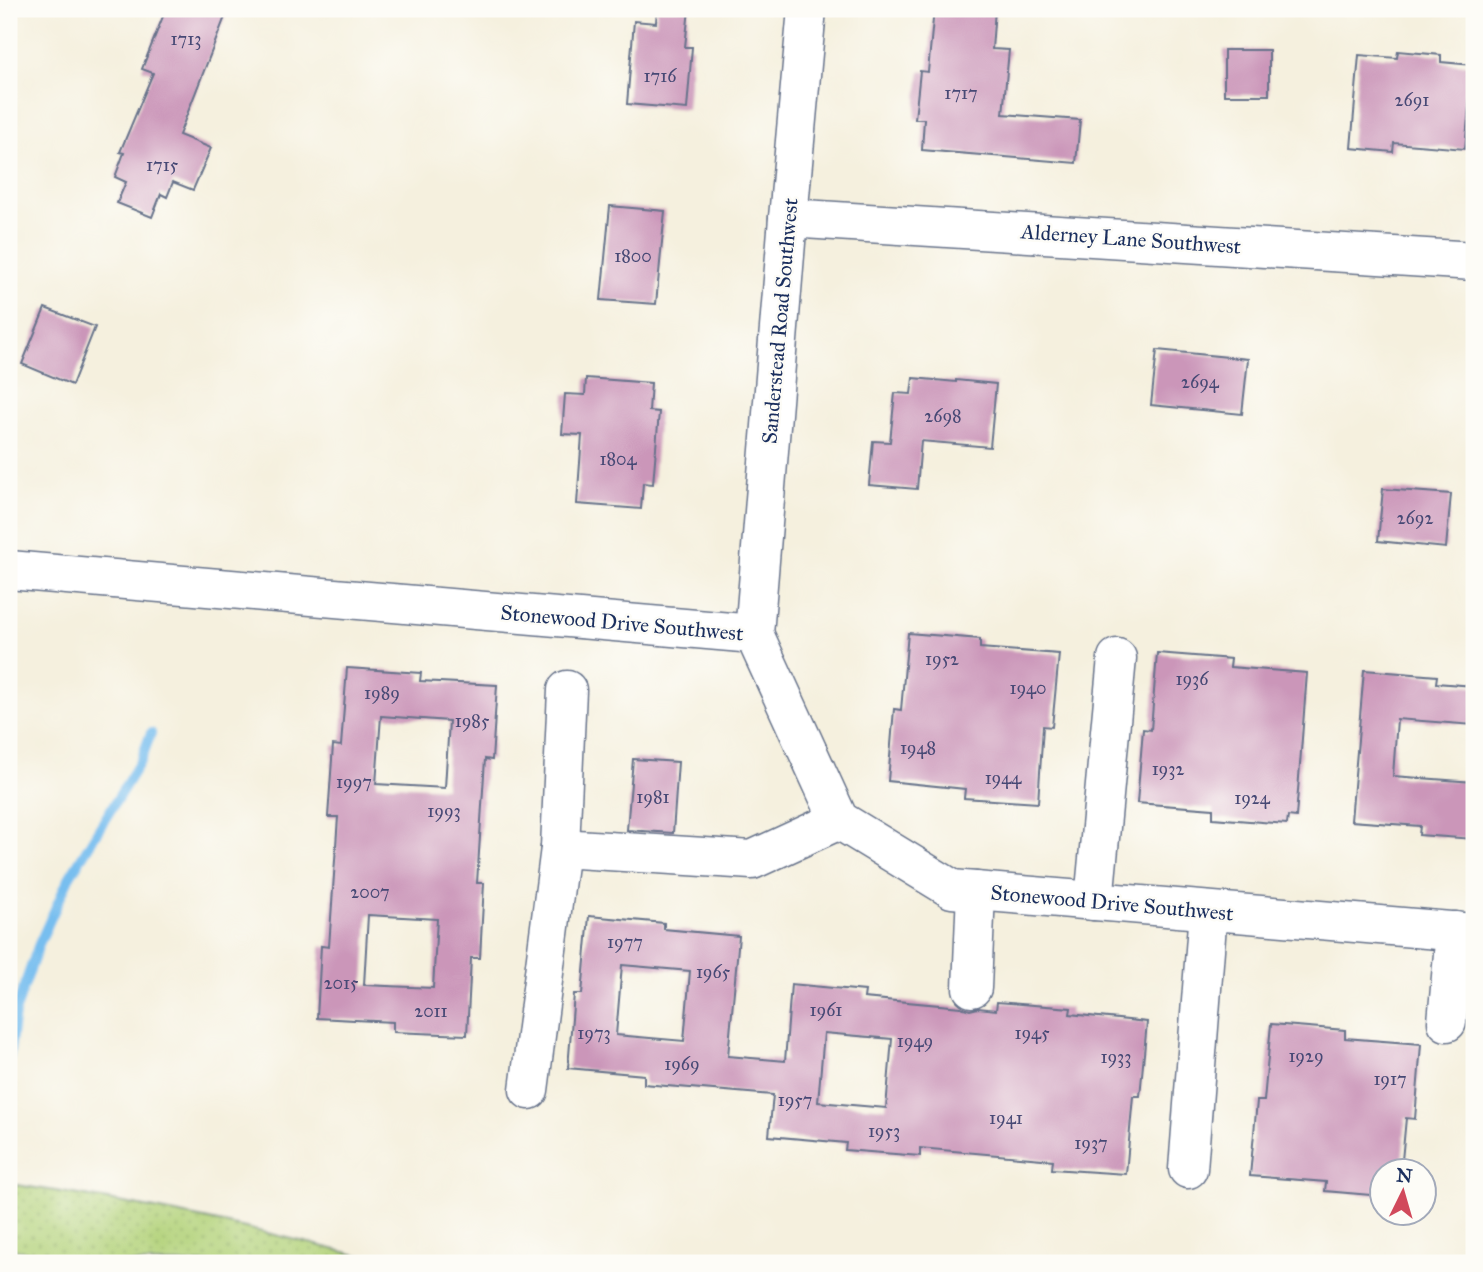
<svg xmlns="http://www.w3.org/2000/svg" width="1483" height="1272" font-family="'IM FELL Great Primer',serif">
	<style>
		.grass { fill: url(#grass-dots); stroke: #66806c; stroke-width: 2 }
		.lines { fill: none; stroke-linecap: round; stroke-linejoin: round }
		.stream { stroke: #77beef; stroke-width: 10 }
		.building { fill: #cb96b9; fill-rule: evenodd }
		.minor-casing { stroke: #67738b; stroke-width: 41 }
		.minor { stroke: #fff; stroke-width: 38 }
		.labels { text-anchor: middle; stroke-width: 5; stroke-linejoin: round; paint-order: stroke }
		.number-label { font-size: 18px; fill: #474975 }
		.street-label { font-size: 21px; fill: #1b2f5e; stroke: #fdfcf7 }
	</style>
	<defs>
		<pattern id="grass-dots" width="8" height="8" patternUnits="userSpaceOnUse" patternTransform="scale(1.75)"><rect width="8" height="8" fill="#b2d279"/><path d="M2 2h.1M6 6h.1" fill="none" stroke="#98b56b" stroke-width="1.8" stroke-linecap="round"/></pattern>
	</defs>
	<rect width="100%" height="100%" fill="#fdfcf7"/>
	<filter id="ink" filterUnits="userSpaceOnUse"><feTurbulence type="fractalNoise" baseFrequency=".0143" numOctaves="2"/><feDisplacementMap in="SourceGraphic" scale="14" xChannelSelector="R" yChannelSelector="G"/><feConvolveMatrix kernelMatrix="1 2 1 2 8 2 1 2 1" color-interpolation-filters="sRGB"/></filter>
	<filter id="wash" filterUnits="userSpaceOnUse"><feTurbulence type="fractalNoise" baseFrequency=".00686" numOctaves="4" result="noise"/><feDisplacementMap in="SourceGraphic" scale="28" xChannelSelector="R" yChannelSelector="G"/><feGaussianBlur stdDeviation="1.57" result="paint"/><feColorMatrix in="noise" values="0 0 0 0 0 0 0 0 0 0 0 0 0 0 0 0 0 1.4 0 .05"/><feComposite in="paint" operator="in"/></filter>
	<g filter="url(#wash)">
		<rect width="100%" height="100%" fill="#f5f0de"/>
		<path class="grass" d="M9,1184c127,18 254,46 379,79h-313l-66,-15z"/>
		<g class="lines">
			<path class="stream" d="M9,1057l6,-45 24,-68 30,-66 72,-118 10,-27"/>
		</g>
		<g id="blocks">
			<g class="building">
				<path d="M166,9h62l-49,126 32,13 -18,42 -20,-8 -6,15 -6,-3 -9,23 -35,-14 9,-21 -11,-5 9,-24 -4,-1 33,-79 -11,-4z"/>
				<path d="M657,9h32l-4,38h7l-5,62 -60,-5 7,-83 22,2z"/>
				<path d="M934,9h61l-3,40 17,1 -6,64 77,6 -4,43 -154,-13 2,-31h-9l5,-48 8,1z"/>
				<rect x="1224" y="50" width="45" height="45"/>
				<path d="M1398,51l43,4v7l32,3 -8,84 -71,-6 -1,9 -42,-4 8,-93 38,3z"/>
				<path d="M610,206l55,5 -9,93 -55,-4z"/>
				<path d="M45,308l50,19 -23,58 -50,-21z"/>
				<path d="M1157,350l91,9 -6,55 -91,-9z"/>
				<path d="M586,378l65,5 -2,28 10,1 -6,72 -10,-1 -2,26 -64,-5 5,-69 -20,-1 3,-40 20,1z"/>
				<path d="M913,378l43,4v-2l40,4 -6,63 -69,-6 -4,48 -48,-4 4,-44 17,1 5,-49 16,1z"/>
				<path d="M1383,489l68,5 -5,54 -68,-7z"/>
				<path d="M908,633l72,6v9l79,6 -7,73 -9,-1 -5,77 -74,-5 1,-9 -77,-8 6,-72 7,1z"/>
				<path d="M1157,653l74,6 -1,8 77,6 -11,144 -8,-1 -1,8 -74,-6v-9l-76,-6 6,-74 8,1z"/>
				<path d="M347,668l74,5 -1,8 77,4 -5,75 -7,-1 -8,124h7l-4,75h-9l-4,77 -74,-3v-10l-76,-4 4,-72 8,1 9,-130h-10l5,-72 8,1zM381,716l68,5 -4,67 -69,-4zM368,915l69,4 -4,69 -69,-3z"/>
				<path d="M1364,670l73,6 -1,7 38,3v39l-77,-6 -4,57 81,6v57l-55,-4 1,-9 -69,-5z"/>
				<path d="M633,759l45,3 -5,71 -46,-3z"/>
				<path d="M589,916l75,7v6l75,7 -11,120 57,5 6,-77 74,7 -1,7 97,9 9,3 8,-2 18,2 1,-8 74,6 -1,6 77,8 -7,74h-7l-7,78 -74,-5 1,-9 -133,-12v8l-75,-6 1,-7 -77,-7 4,-41 -129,-11v-9l-76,-7 6,-74h8zM622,965l68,6 -6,70 -68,-6zM824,1033l68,6 -6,69 -68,-6z"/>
				<path d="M1271,1024l74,6v8l76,6 -6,75 -9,-1 -5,53h-19v25l-57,-5 1,-9 -76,-6 7,-75h7z"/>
			</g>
		</g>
	</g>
	<g filter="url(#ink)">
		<use href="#blocks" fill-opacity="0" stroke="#67738b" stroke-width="2"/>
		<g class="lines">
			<g class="minor-casing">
				<g id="minor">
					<path d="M788,218l686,43"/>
					<path d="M9,570l745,64 85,186 113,69 522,44"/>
					<path d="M754,634l34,-416 19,-209"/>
					<path d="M560,848l7,-158"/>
					<path d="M1094,901l23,-243"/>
					<path d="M972,988l4,-97"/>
					<path d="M1447,1022l8,-91"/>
					<path d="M529,1090l31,-242 192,12 87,-40"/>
					<path d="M1188,1169l20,-258"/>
				</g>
			</g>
			<use href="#minor" class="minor"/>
		</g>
	</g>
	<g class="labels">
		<g class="number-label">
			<text x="186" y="45">1713</text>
			<text x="660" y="82">1716</text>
			<text x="961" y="99">1717</text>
			<text x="1412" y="106">2691</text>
			<text x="162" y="171">1715</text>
			<text x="633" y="262">1800</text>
			<text x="1200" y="388">2694</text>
			<text x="943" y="422">2698</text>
			<text x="618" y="465">1804</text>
			<text x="1415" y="524">2692</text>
			<text x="942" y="665">1952</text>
			<text x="1192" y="685">1936</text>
			<text x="1028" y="694">1940</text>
			<text x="382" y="699">1989</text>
			<text x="472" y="727">1985</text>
			<text x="918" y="754">1948</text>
			<text x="1168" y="775">1932</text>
			<text x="1003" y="784">1944</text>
			<text x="354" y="788">1997</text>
			<text x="653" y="803">1981</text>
			<text x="1252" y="804">1924</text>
			<text x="444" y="817">1993</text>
			<text x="370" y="898">2007</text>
			<text x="625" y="948">1977</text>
			<text x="713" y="978">1965</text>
			<text x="341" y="989">2015</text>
			<text x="826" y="1016">1961</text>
			<text x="431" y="1017">2011</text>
			<text x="594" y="1039">1973</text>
			<text x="1032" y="1039">1945</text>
			<text x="915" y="1047">1949</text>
			<text x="1306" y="1062">1929</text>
			<text x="1116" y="1063">1933</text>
			<text x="682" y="1070">1969</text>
			<text x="1390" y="1085">1917</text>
			<text x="795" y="1106">1957</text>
			<text x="1006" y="1124">1941</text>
			<text x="884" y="1137">1953</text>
			<text x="1091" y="1149">1937</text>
		</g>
		<g class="street-label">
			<text transform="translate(1131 239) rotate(4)" y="7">Alderney Lane Southwest</text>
			<text transform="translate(780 321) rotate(-85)" y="7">Sanderstead Road Southwest</text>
			<text transform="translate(622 623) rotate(5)" y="7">Stonewood Drive Southwest</text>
			<text transform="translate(1112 903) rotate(5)" y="7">Stonewood Drive Southwest</text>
		</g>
	</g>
	<rect width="1483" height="1272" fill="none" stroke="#fdfcf7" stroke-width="35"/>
	<g transform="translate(1403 1192) rotate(5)"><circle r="33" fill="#fdfcf7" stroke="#a3aaba" stroke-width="2"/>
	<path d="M0-5L12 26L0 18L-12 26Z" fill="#d1495b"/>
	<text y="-10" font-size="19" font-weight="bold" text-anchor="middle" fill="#1b2f5e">N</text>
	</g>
</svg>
